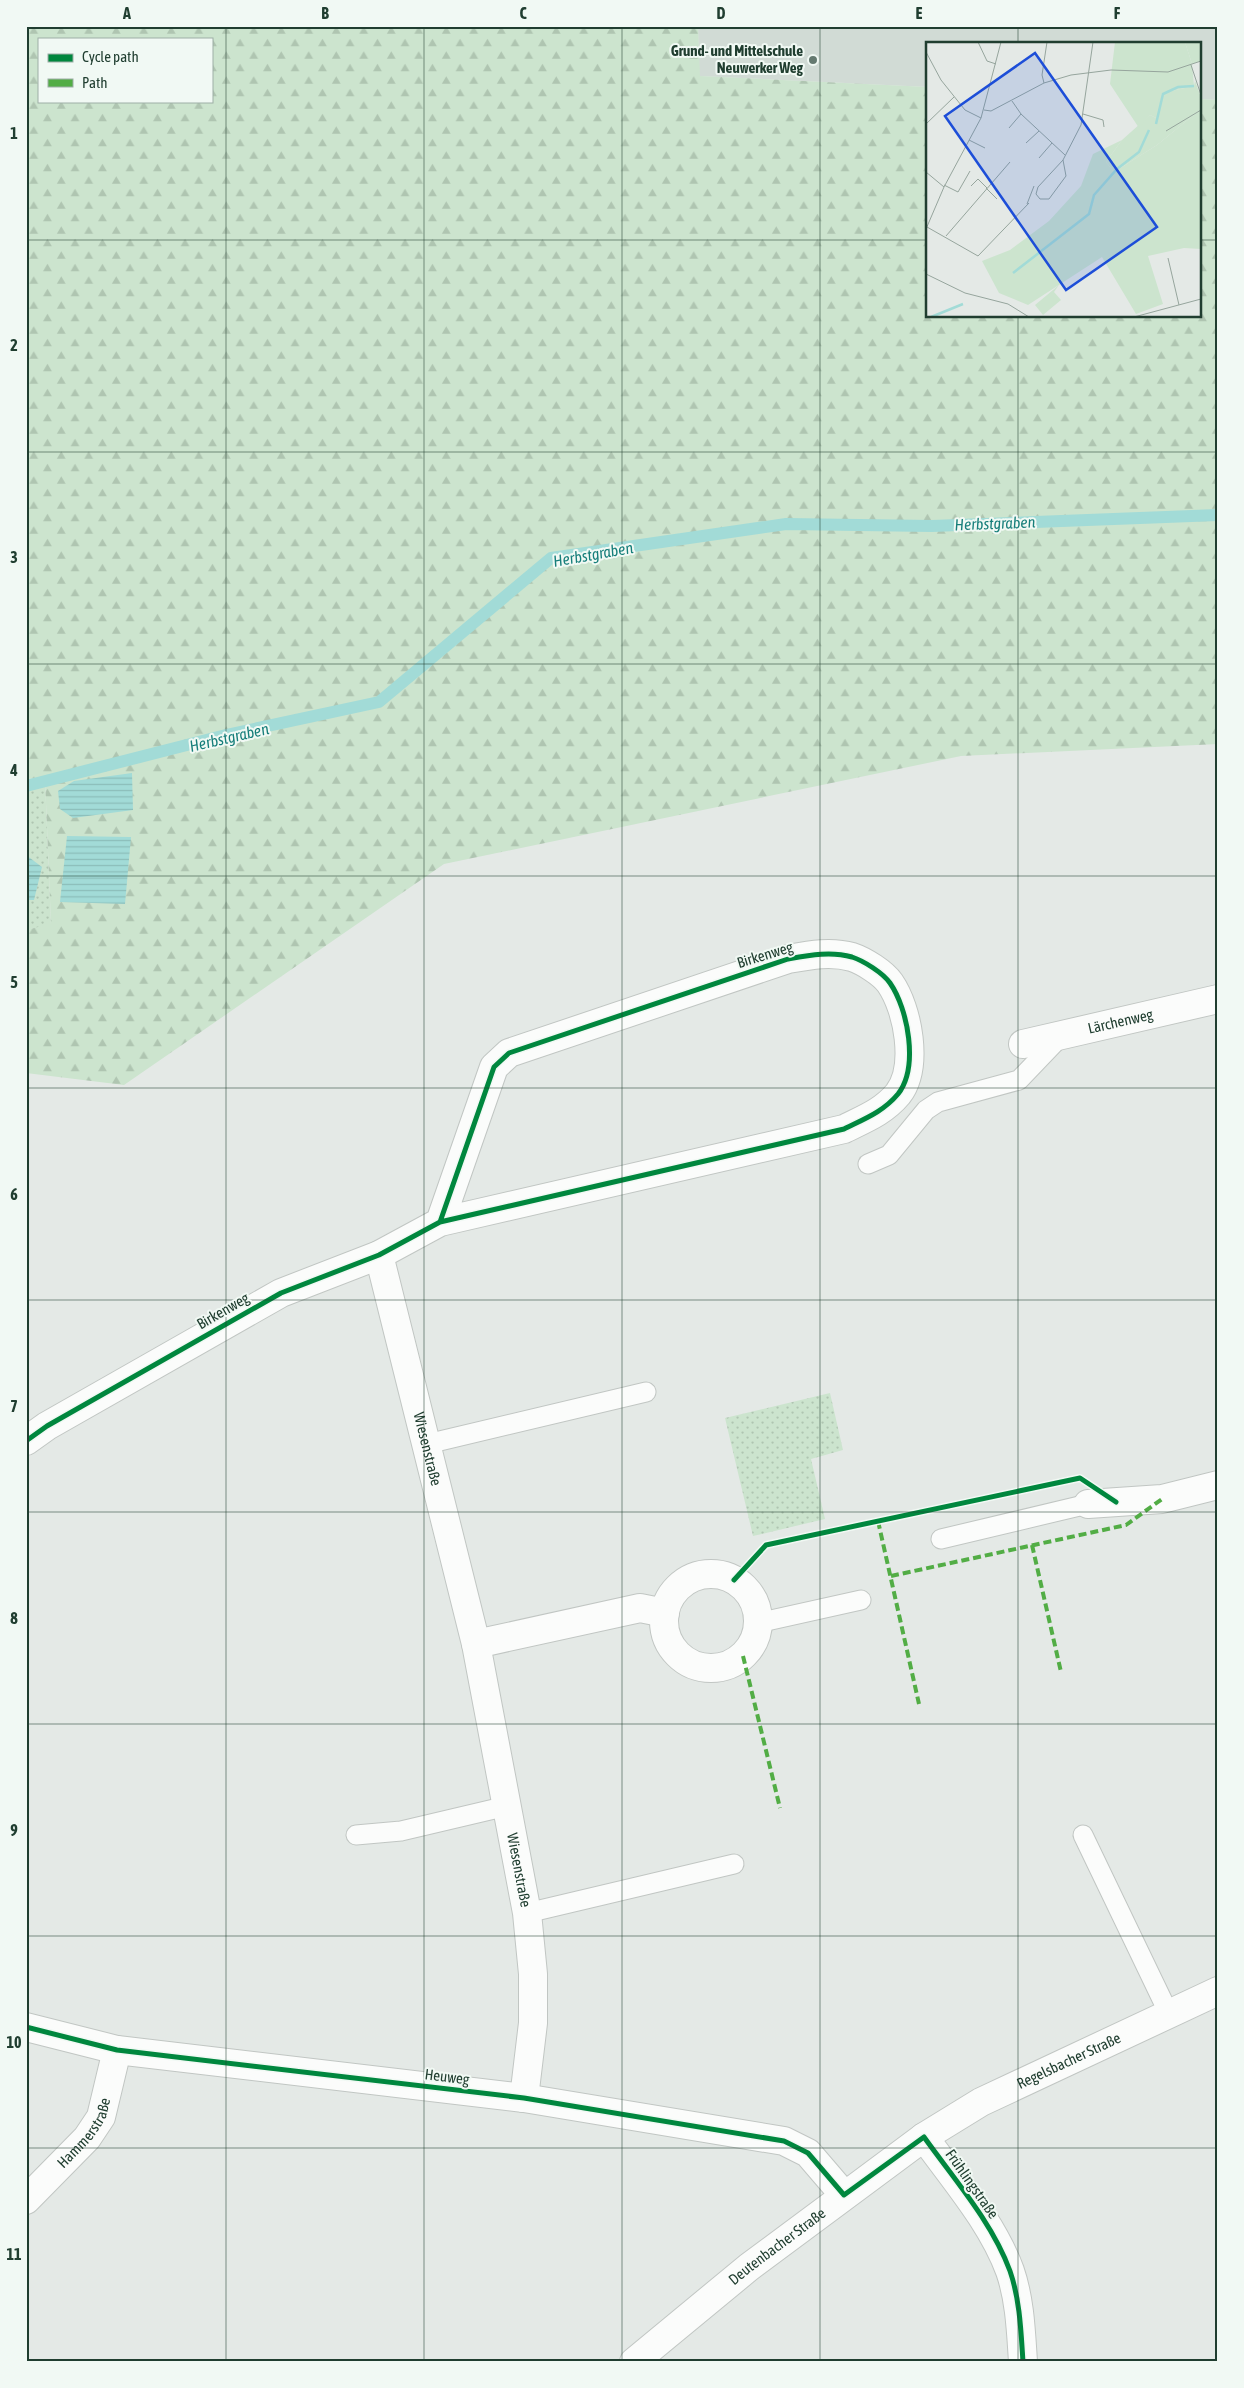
<svg xmlns="http://www.w3.org/2000/svg" width="1244" height="2388" font-family="'Asap Condensed',sans-serif">
	<style>
		.built { fill: #d1dbd5 }
		.grass { fill: url(#grass-dots) }
		.forest { fill: url(#forest-firs); fill-rule: evenodd }
		.water { fill: url(#water-rules) }
		.lines { fill: none; stroke-linecap: round; stroke-linejoin: round }
		.stream { stroke: #a2dbd7; stroke-width: 12 }
		.service-casing { stroke: #c1c6c3; stroke-width: 21 }
		.minor-casing { stroke: #c1c6c3; stroke-width: 30 }
		.tertiary-casing { stroke: #c1c6c3; stroke-width: 30 }
		.service { stroke: #fbfcfb; stroke-width: 19 }
		.minor { stroke: #fbfcfb; stroke-width: 28 }
		.tertiary { stroke: #fbfcfb; stroke-width: 28 }
		.quiet { stroke: #52ad45; stroke-width: 4; stroke-dasharray: 8 4; stroke-linecap: butt }
		.cycleway-casing { stroke: #f1f9f4; stroke-width: 8 }
		.cycleway { stroke: #00873e; stroke-width: 5 }
		.grid { fill: none; stroke: #203e30; stroke-width: 1; stroke-opacity: 0.55 }
		.poi-dot { fill: #657a70; stroke: #f1f9f4; stroke-width: 2 }
		.labels { text-anchor: middle; stroke-width: 4; stroke-linejoin: round; paint-order: stroke }
		.poi-label { font-size: 15px; font-weight: bold; fill: #203e30; stroke: #f1f9f4; text-anchor: end }
		.street-label { font-size: 15px; fill: #203e30; stroke: #f1f9f4 }
		.water-label { font-size: 16px; font-style: italic; fill: #167e7a; stroke: #f1f9f4 }
		.inset-river { fill: none; stroke: #a2dbd7; stroke-width: 2.5 }
		.inset-road { fill: none; stroke: #96a59d; stroke-width: 1 }
		.view { fill: #1d4ed8; fill-opacity: 0.15; stroke: #1d4ed8; stroke-width: 2.5 }
		.inset-edge { fill: none; stroke: #203e30; stroke-width: 2.5 }
		.neatline { fill: none; stroke: #203e30; stroke-width: 2 }
		.grid-label { font-size: 16px; text-anchor: middle; font-weight: bold; fill: #203e30 }
	</style>
	<defs>
		<pattern id="grass-dots" width="8" height="8" patternUnits="userSpaceOnUse" patternTransform="scale(1.25)"><rect width="8" height="8" fill="#cce4ce"/><path d="M2 2h.1M6 6h.1" fill="none" stroke="#afc5b1" stroke-width="1.8" stroke-linecap="round"/></pattern>
		<pattern id="forest-firs" width="22" height="20" patternUnits="userSpaceOnUse" patternTransform="scale(1.25)"><rect width="22" height="20" fill="#cce4ce"/><path d="M5 1l3.5 6h-7zM16 11l3.5 6h-7z" fill="#afc5b1"/></pattern>
		<pattern id="water-rules" width="6" height="5" patternUnits="userSpaceOnUse" patternTransform="scale(1.25)"><rect width="6" height="5" fill="#a2dbd7"/><path d="M0 2.5h6" fill="none" stroke="#8bbdb9"/></pattern>
	</defs>
	<rect width="100%" height="100%" fill="#e4e9e6"/>
	<path class="built" d="M698,26h520v74l-18,-1v-55h-272v43l-229,-11z"/>
	<g class="grass">
		<path d="M26,778l19,1 6,146 -25,5z"/>
		<path d="M830,1393l13,57 -32,9 14,60 -72,17 -28,-118z"/>
	</g>
	<path class="forest" d="M26,26h672l2,50 228,11v229h272v-217l18,1v644l-257,12 -517,108 -320,221 -98,-12v-143l25,-6 -6,-145 -19,-1zM39,39h172v62h-172z"/>
	<g class="water">
		<path d="M132,773l1,37 -60,8 -13,-9 -2,-18 16,-10z"/>
		<path d="M67,836l64,1 -6,67 -65,-2z"/>
		<path d="M26,855l16,12 -8,33h-8z"/>
	</g>
	<g class="lines">
		<path class="stream" d="M26,786l200,-51 153,-33 172,-144 235,-34 146,2 286,-11"/>
		<g class="service-casing">
			<g id="service">
				<path d="M868,1164l21,-9 37,-45 12,-8 81,-22 44,-46"/>
				<path d="M427,1444l219,-52"/>
				<path d="M941,1539l147,-35"/>
				<path d="M758,1623l103,-23"/>
				<path d="M356,1835l45,-4 106,-25"/>
				<path d="M1083,1835l86,179"/>
				<path d="M527,1913l207,-49"/>
			</g>
		</g>
		<g class="minor-casing">
			<g id="minor">
				<path id="s1" d="M1023,1044l195,-45"/>
				<path id="s2" d="M379,1255l97,389 51,269 6,61v49l-9,75"/>
				<path d="M26,1441l21,-15 234,-133 98,-38 61,-33 404,-93c20,-10 39,-17 54,-35 21,-27 10,-85 -8,-111 -7,-10 -26,-22 -38,-26 -21,-6 -42,-2 -64,2l-279,94 -15,14 -54,155"/>
				<path d="M1088,1504l74,-5 56,-14"/>
				<circle cx="711" cy="1621" r="47"/>
				<path d="M476,1644l164,-36 25,5"/>
				<path d="M26,2027l91,23 407,48 260,43 24,12 36,42"/>
				<path d="M924,2137c30,42 68,85 86,134 10,29 11,61 13,91"/>
				<path id="s3" d="M26,2200l61,-62 14,-21 16,-67"/>
			</g>
		</g>
		<g class="tertiary-casing">
			<g id="tertiary">
				<path id="s4" d="M634,2362l115,-95 175,-130 57,-35 237,-111"/>
			</g>
		</g>
		<use href="#service" class="service"/>
		<use href="#minor" class="minor"/>
		<use href="#tertiary" class="tertiary"/>
		<g class="quiet">
			<path d="M878,1521l41,183"/>
			<path d="M1032,1545l29,127"/>
			<path d="M891,1576l235,-51 36,-26"/>
			<path d="M743,1656l37,152"/>
		</g>
		<g class="cycleway-casing">
			<g id="cycleway">
				<path d="M26,1441l21,-15 234,-133 98,-38 61,-33 404,-93c20,-10 39,-17 54,-35 21,-27 10,-85 -8,-111 -7,-10 -26,-22 -38,-26 -21,-6 -42,-2 -64,2l-279,94 -15,14 -54,155"/>
				<path d="M734,1580l32,-35 314,-67 36,24"/>
				<path d="M26,2027l91,23 407,48 260,43 24,12 36,42 80,-58c30,42 68,85 86,134 10,29 11,61 13,91"/>
			</g>
		</g>
		<use href="#cycleway" class="cycleway"/>
	</g>
	<path class="grid" d="M226,26v2336M424,26v2336M622,26v2336M820,26v2336M1018,26v18M26,240h902M1200,240h18M1018,316v2046M26,452h1192M26,664h1192M26,876h1192M26,1088h1192M26,1300h1192M26,1512h1192M26,1724h1192M26,1936h1192M26,2148h1192"/>
	<circle class="poi-dot" cx="813" cy="60" r="5"/>
	<g class="labels">
		<g class="poi-label">
			<text x="803" y="56">Grund- und Mittelschule<tspan x="803" dy="17">Neuwerker Weg</tspan></text>
		</g>
		<g class="street-label">
			<text transform="translate(765 955) rotate(-17)" y="5">Birkenweg</text>
			<text dy="5" stroke="none"><textPath href="#s1" startOffset="100">Lärchenweg</textPath></text>
			<text transform="translate(223 1311) rotate(-30)" y="5">Birkenweg</text>
			<text dy="5" stroke="none"><textPath href="#s2" startOffset="200">Wiesenstraße</textPath></text>
			<text dy="5" stroke="none"><textPath href="#s2" startOffset="631">Wiesenstraße</textPath></text>
			<text dy="5" stroke="none"><textPath href="#s4" startOffset="531">Regelsbacher Straße</textPath></text>
			<text transform="translate(447 2077) rotate(7)" y="5">Heuweg</text>
			<text dy="5" stroke="none"><textPath href="#s3" startOffset="90">Hammerstraße</textPath></text>
			<text transform="translate(972 2184) rotate(55)" y="5">Frühlingstraße</text>
			<text dy="5" stroke="none"><textPath href="#s4" startOffset="184">Deutenbacher Straße</textPath></text>
		</g>
		<g class="water-label">
			<text transform="translate(995 523) rotate(-2)" y="6">Herbstgraben</text>
			<text transform="translate(593 554) rotate(-10)" y="6">Herbstgraben</text>
			<text transform="translate(229 737) rotate(-13)" y="6">Herbstgraben</text>
		</g>
	</g>
	<g transform="translate(926 42)">
		<rect width="275" height="275" fill="#e4e9e6"/>
		<path d="M259,0h16v19l-9,3zM269,39l6,16v12l-44,36 -43,27 -8,-10 16,-22 28,-25 8,4 4,-26 32,-7z" fill="#cce4ce"/>
		<path d="M189,0h70l7,22 2,22 -32,7 -4,26 -8,-4 -11,13 -29,-44zM275,67v140l-17,-1 -36,8 15,48 -27,10 -34,-57 -74,48 -29,-12 -17,-32 28,-11 39,-29 32,-35 12,-32 29,-14 -16,22 8,10 43,-27z" fill="#cce4ce"/>
		<path d="M133,243l-5,7 7,8 -18,15 -8,-10z" fill="#cce4ce"/>
		<path class="inset-river" d="M230,82l7,-30 15,-7 16,-1M87,231l76,-59 5,-19 23,-26 22,-17 10,-22M5,275l32,-13"/>
		<path class="inset-road" d="M52,0l9,19 9,3M0,10l15,28 24,30 16,8M265,23l10,30M118,41l-2,-8 5,-33M86,59l9,13 44,41M58,68l7,1 53,-28 27,-8 40,-5 57,2 33,-11M157,72l20,6 1,7M0,82l28,-27M83,86l12,-14M240,89l35,-21M43,98l16,8M100,101l13,-12M113,116l13,-15M137,118l3,16 -17,23h-9l-4,-5 2,-7 25,-27 18,-35 12,-83M0,130l18,15M18,143l14,7 12,-21M45,144l7,-7 9,9M60,146l11,11M101,162l7,-18M1,185l51,29 51,-53M0,187l18,-42 37,-69 20,-76M20,194l64,-74M242,216l11,47M0,232l39,19 43,11 21,13M208,275l67,-18"/>
		<path class="view" d="M109,11l122,174 -91,63 -121,-174z"/>
		<rect width="275" height="275" class="inset-edge"/>
	</g>
	<rect width="1244" height="2388" fill="none" stroke="#f1f9f4" stroke-width="55"/>
	<rect x="38" y="38" width="175" height="65" fill="#f1f9f4" stroke="#9daea6"/>
	<rect x="48" y="54" width="25" height="8" fill="#00873e" stroke="#9daea6"/>
	<text x="82" y="62" font-size="15" fill="#203e30">Cycle path</text>
	<rect x="48" y="79" width="25" height="8" fill="#52ad45" stroke="#9daea6"/>
	<text x="82" y="88" font-size="15" fill="#203e30">Path</text>
	<rect x="28" y="28" width="1188" height="2332" class="neatline"/>
	<g class="grid-label">
		<text x="127" y="19">A</text>
		<text x="325" y="19">B</text>
		<text x="523" y="19">C</text>
		<text x="721" y="19">D</text>
		<text x="919" y="19">E</text>
		<text x="1117" y="19">F</text>
		<text x="14" y="139">1</text>
		<text x="14" y="351">2</text>
		<text x="14" y="563">3</text>
		<text x="14" y="776">4</text>
		<text x="14" y="988">5</text>
		<text x="14" y="1200">6</text>
		<text x="14" y="1412">7</text>
		<text x="14" y="1624">8</text>
		<text x="14" y="1836">9</text>
		<text x="14" y="2048">10</text>
		<text x="14" y="2260">11</text>
	</g>
</svg>
